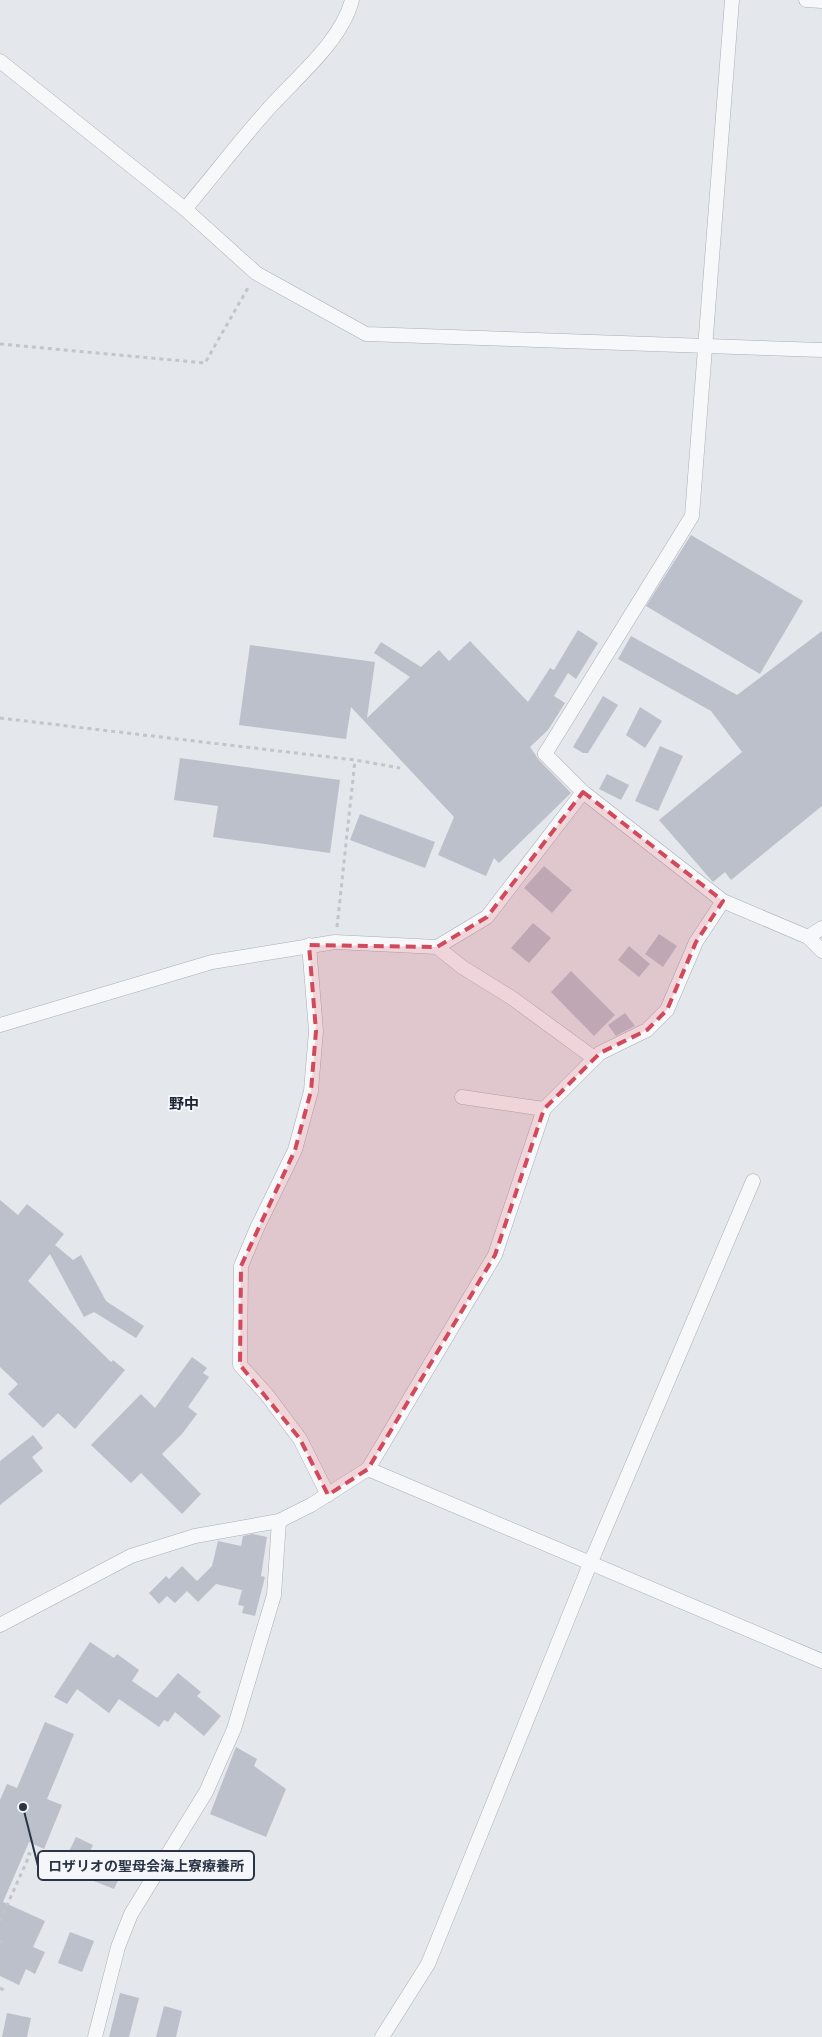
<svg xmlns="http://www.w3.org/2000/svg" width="822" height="2037" font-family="'Varela Round','Noto Sans JP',sans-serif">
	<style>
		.building { fill: #bbc0ca }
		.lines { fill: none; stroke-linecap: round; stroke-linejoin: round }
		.minor-casing { stroke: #a9aeb7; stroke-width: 15 }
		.path { stroke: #c2c5cb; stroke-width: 3; stroke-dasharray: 4 4; stroke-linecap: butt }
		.minor { stroke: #f7f8fa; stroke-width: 14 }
		.marked { fill: #d1495b; fill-opacity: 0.2; stroke: #d1495b; stroke-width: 4; stroke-dasharray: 10 6; stroke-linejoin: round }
		.labels { text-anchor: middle; stroke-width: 4; stroke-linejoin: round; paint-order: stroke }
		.quarter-label { font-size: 15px; font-weight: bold; fill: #1d2536; stroke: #f4f6f9 }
		.leader { fill: none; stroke: #2b3445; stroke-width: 2 }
		.callout-dot { fill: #2b3445; stroke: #f4f6f9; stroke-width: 2 }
		.callout { fill: #f4f6f9; stroke: #2b3445; stroke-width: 2 }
		.callout-label { font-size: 14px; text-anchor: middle; font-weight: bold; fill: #2b3445 }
	</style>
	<rect width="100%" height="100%" fill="#e4e7ec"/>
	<g class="building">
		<path d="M691,535l112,66 -43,73 -114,-68z"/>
		<path d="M578,630l20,13 -22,36 -8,-6 -14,23 11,7 -17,27 -18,17 9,13 32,33 -72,70 -5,-5 -8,18 -48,-21 16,-38 -103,-110 -5,32 -107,-14 11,-80 125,17 -8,56 43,-41 -36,-24 7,-11 40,25 18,-17 10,11 21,-20 58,61 22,-34 4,2z"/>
		<path d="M822,631v175l-91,74 -6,-8 -12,10 -54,-62 83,-68 -31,-41 -93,-52 13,-23 106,59z"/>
		<path d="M603,696l15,9 -30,48h-5l-10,-6z"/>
		<path d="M640,707l22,14 -17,27 -19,-13z"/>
		<path d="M660,746l23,10 -25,55 -23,-10z"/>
		<path d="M180,758l160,22 -10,73 -117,-16 5,-31 -44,-6z"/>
		<path d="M607,774l22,11 -8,15 -22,-11z"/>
		<path d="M360,814l75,28 -10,26 -75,-28z"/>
		<path d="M544,866l28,24 -20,23 -28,-25z"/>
		<path d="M533,923l18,15 -22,25 -18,-15z"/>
		<path d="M659,934l18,12 -14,21 -18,-13z"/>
		<path d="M629,946l21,18 -11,13 -21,-17z"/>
		<path d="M571,971l44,44 -21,21 -43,-44z"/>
		<path d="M625,1013l10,13 -19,10 -8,-11z"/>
		<path d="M0,1200l18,15 9,-11 37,30 -9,11 18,15 8,-5 25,46 38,25 -8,12 -42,-26 -10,5 -34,-63 -22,27 83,81 2,-2 12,10 -50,59 -17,-16 -15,15 -35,-34 10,-10 -18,-17z"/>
		<path d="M192,1357l15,11 -4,5 6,4 -21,30 9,7 -15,20 -20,20 39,40 -19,20 -41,-41 -10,10 -40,-38 50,-51 14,14z"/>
		<path d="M33,1435l10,13 -11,9 11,14 -43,34v-44z"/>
		<path d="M253,1534l14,3 -6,39 4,1 -10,39 -13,-3 2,-7 -6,-1 4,-15 -26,-6 -18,18 -11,-11 -12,12 -8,-7 -8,8 -10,-11 17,-17 3,3 13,-13 15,15 15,-15 6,-25 23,5 2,-10z"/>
		<path d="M90,1642l24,16 3,-4 22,16 -7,11 25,17 21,-25 23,19 -4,4 24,20 -17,20 -29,-24 -7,10 -4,-2 -5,7 -40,-28 -10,14 -32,-24 -10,15 -13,-7z"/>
		<path d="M45,1722l29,12 -27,65 15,6 -18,44 -15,-7 -26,60 42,19 -12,26 12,5 -10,22 -9,-5 -7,16 -19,-9v-176l7,-16 10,4z"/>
		<path d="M236,1747l21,12 -3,7 32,23 -20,48 -56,-23z"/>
		<path d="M76,1837l17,8 -5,10 35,15 -9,19 -53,-21z"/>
		<path d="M70,1932l24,9 -12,31 -24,-9z"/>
		<path d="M120,1993l19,5 -10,39h-20z"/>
		<path d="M164,2006l18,5 -6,26h-20z"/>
		<path d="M7,2013l24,5 -4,19h-25z"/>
	</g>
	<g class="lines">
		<g class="minor-casing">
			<g id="minor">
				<path d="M732,0l-40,516 -147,238 38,38 140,109 85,36 14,14"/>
				<path d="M806,0l16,1"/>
				<path d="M0,61l185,148 71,64 110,61 456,16"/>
				<path d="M185,209c29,-34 56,-70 86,-103 27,-30 71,-66 81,-106"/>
				<path d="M808,937l14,-9"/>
				<path d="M309,945l7,86 -5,60 -16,59 -38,78 -16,38 -1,99 27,30 33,44 28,56"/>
				<path d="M437,947l25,20 50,31 82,60"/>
				<path d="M0,1025l212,-63 123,-20 102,5 50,-30 96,-125"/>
				<path d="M462,1097l82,12 56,-56 47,-23 20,-20 29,-68 27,-41"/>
				<path d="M368,1469l127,-214 49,-146"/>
				<path d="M0,1625l131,-69 64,-20 84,-15 32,-16 57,-36 454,192"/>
				<path d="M95,2037l23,-90 13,-33 75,-122 28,-63 40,-134 5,-74"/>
				<path d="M382,2037l46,-73 162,-400 163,-383"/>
			</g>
		</g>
		<g class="path">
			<path d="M0,344l205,19 44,-77"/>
			<path d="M0,718l355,42 45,8"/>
			<path d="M337,927l18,-167"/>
			<path d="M0,1921l30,-67 -5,-2"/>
			<path d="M0,1941l2,1"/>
			<path d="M0,1988l4,2"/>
		</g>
		<use href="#minor" class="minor"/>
	</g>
	<path class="marked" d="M583,792l140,109 -27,41 -29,68 -20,20 -47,23 -56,56 -49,146 -127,214 -40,26 -28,-56 -60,-74 1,-99 54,-116 16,-59 5,-60 -7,-86 128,2 50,-30z"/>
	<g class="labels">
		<g class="quarter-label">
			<text x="184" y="1109">野中</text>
		</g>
	</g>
	<path class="leader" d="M23 1807L38 1866"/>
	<circle class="callout-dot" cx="23" cy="1807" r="5"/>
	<rect class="callout" x="38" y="1851" width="216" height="29" rx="5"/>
	<g class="callout-label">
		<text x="146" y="1871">ロザリオの聖母会海上寮療養所</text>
	</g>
</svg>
